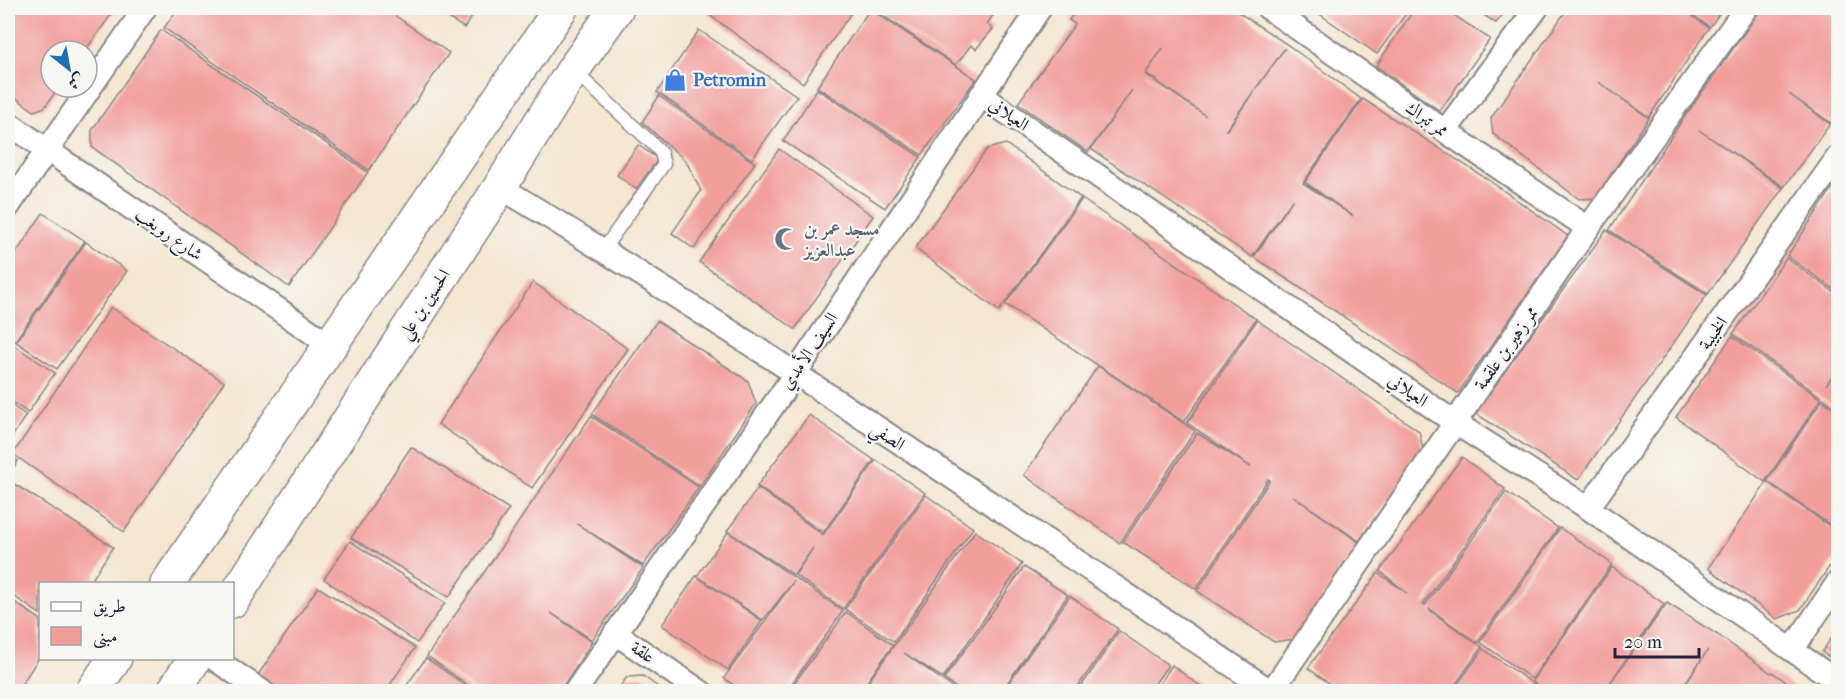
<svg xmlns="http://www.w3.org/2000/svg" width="1846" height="699" font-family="'IM FELL French Canon',Amiri,serif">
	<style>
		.building { fill: #f29e9b; fill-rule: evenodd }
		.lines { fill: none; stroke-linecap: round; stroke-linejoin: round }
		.lane-casing { stroke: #8b8486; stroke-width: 15 }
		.street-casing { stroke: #8b8486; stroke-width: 26 }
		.secondary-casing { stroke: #8b8486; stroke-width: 36 }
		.lane { stroke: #fff; stroke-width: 12 }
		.street { stroke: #fff; stroke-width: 22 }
		.secondary { stroke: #fff; stroke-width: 33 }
		.labels { text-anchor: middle; stroke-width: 4.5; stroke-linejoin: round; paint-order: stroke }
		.shop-label { font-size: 18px; font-weight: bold; fill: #366cbe; stroke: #f6f6f2; text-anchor: start }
		.street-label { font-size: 18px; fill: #22223b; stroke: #f6f6f2 }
		.worship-label { font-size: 18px; font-weight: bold; fill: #5b616d; stroke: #f6f6f2; text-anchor: start }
	</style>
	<rect width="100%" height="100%" fill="#f6f6f2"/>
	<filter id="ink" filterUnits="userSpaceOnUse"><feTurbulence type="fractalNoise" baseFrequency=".0167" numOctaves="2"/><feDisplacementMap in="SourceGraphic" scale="12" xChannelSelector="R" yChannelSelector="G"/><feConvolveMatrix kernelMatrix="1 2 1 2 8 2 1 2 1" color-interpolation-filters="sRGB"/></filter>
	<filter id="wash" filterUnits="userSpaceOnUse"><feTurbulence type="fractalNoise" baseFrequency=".008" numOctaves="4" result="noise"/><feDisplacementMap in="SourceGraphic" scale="24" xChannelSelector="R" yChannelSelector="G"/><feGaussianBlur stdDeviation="1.35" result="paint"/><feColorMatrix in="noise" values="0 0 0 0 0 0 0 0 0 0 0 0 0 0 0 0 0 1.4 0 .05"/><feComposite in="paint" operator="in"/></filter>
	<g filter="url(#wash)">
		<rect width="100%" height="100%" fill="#f4e6d1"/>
		<g id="blocks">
			<g class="building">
				<path d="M8,8h108l-31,43h-34v36h8l-14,20 -11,4 -26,-19z"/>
				<path d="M178,8h206l65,45 -80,117 -205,-142z"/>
				<path d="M432,8h46l-14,20z"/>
				<path d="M713,8h130l8,5 -48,70 -95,-69z"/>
				<path d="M872,8h126l-11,16 6,5 -17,20 -5,-4 -15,20z"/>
				<path d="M1078,8h154l56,37 73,54 -58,84 50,33 -48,-34 58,-83 124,80 81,57 -110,157 -204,-136 39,-58 -41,58 -161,-108 41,-59 -44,62 -70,-49 57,-79 -6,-4zM1163,48l-17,25 60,43 -61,-42zM1285,48l-58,82h-1z"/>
				<path d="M1311,8h99l-33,46z"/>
				<path d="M1415,8h28l47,31 -50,72 -64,-45z"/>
				<path d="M1473,8h35l-12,15z"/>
				<path d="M1568,8h113l28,20 -60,89 -51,-35 51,36 -54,80 -16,1 -86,-65 -2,-16z"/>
				<path d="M1683,8h40l-13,19z"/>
				<path d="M1762,8l76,1v103l-7,11 -42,-29 41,30 -46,63 -85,-57 84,58 -75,106 -99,-64 74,-111z"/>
				<path d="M870,9l106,70 -54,76 -105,-68z"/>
				<path d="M161,30l207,142 -79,115 -197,-140v-17z"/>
				<path d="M699,30l98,66 -45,63 -95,-67z"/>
				<path d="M817,89l104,68 -36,51 -102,-67z"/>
				<path d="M659,96l96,67 -61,86 -22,-16 29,-42 -15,-30 -44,-39z"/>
				<path d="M1006,144l75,54 -82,113 -84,-63 72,-99z"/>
				<path d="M638,145l20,14 -22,30 -19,-14z"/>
				<path d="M779,149l94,67 -78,113 -96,-67z"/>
				<path d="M1834,186l4,3v103l-51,-36z"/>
				<path d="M1082,199l174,120 -72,103 -179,-118z"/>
				<path d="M43,213l42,28 -70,100 -7,-5v-71z"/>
				<path d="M1606,230l101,65 -129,185 -103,-67z"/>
				<path d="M86,242l41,29 -70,98 -41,-27z"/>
				<path d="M1786,258l52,37v73l-12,17 12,-16v40l-105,-75z"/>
				<path d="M533,282l95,67 -96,139 -94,-64z"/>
				<path d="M111,307l113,75 -100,150 -111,-78z"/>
				<path d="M1257,320l162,111 4,19 -64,91 -66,-45 67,47 -65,96 -21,3 -77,-51 73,-111 -2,-1 -72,110 -73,-47 74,-109 54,34 -64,-44z"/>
				<path d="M657,321l91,60 8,23 -56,82 -108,-72z"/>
				<path d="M1732,336l89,63 -56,83 -89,-65z"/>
				<path d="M8,341l47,32 -27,40 -20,-14z"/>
				<path d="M1098,366l97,65 -75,112 -96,-68z"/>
				<path d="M1822,400l16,11v119l-71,-49z"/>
				<path d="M8,403l18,12 -18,28z"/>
				<path d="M809,415l65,45 -51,73 -66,-47z"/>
				<path d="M591,416l108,71 -56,79 -66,-42 66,44 -51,72 -41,-27 41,29 -33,50h-81l-51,-36z"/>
				<path d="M411,447l98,62 -60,88 -98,-59z"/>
				<path d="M8,455l10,6 -10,16z"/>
				<path d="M1462,457l43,32 -82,115 2,1 81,-113 52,36 -81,115 -47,-34 -1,1 53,37 -32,45h-109l-33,-24 70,-95 29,20 -27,-22z"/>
				<path d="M876,460l49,33 -82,116 -48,-34 18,-27 -19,27 -67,-44 31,-43 65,47z"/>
				<path d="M8,480l105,67 -24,37h-49v30l-32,-22z"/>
				<path d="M1767,482l71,50v22l-38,56 -23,9 -69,-51z"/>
				<path d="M926,495l47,33 -79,114 -49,-33z"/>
				<path d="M1560,528l52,36 -80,115 -52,-37z"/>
				<path d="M975,531l47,33 -79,114 -39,-25 55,39h-98z"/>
				<path d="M728,532l115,79 -57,81h-43l-19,-14 70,-97 -31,39 -66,-44z"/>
				<path d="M350,541l95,62 -28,40 -93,-64z"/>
				<path d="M1024,567l44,28 -67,97h-39l-18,-13z"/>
				<path d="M1612,567l52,37 -59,86 62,-87 51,32 53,38 1,-1 28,20h-120l28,-42 -29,42h-133l-14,-11z"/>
				<path d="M696,576l66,45 -34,49 -66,-45z"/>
				<path d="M318,587l97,61 -30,44h-107l-22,-14z"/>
				<path d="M1070,596l48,33 -44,63h-72z"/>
				<path d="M8,598l32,21v37l-23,36h-9z"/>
				<path d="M846,612l47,33 -33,47h-72z"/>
				<path d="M1838,628v35l-16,-11z"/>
				<path d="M1119,631l49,34 -19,27h-72z"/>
				<path d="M1483,649l52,36 -5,7h-78z"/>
				<path d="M426,658l49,34h-73z"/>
				<path d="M1172,665l36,27h-54z"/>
				<path d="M643,676l22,16h-49l11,-15z"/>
			</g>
		</g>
	</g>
	<g filter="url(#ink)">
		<use href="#blocks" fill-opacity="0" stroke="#8b8486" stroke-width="1.5"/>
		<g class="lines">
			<g class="lane-casing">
				<path id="lane" d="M574,71l81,75 6,7 3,11 -61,86"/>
			</g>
			<g class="street-casing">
				<g id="street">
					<path d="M1268,8l177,123 143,97"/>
					<path d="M981,95l473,327 134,86 250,174"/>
					<path d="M8,123l322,222"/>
					<path d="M1445,131l92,-123"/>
					<path d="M500,187c263,159 516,334 772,505"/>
					<path d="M8,207l137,-199"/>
					<path d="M1588,508l250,-351"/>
					<path d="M615,633l86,59"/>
					<path d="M1792,650l46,-68"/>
					<path d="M213,658l50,34"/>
					<path d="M575,692l220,-318 245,-366"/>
					<path d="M1271,692l317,-464 158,-220"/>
				</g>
			</g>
			<g class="secondary-casing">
				<g id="secondary">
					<path d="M167,584l394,-576"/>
					<path d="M232,601l268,-414 73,-117 44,-62"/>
					<path d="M92,692l23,-34"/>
					<path d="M173,692l22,-34"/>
				</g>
			</g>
			<use href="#lane" class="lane"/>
			<use href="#street" class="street"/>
			<use href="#secondary" class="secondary"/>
		</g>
	</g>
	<defs>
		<g id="shop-bare" transform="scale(1.8)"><path d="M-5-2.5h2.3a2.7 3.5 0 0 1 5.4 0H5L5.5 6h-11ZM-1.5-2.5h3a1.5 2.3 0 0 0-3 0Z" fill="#3f7fe0" stroke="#f6f6f2" stroke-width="2.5" paint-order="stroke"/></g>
		<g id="mosque-bare" transform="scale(1.8)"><path d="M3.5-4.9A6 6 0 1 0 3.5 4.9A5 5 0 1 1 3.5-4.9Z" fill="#6b7280" stroke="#f6f6f2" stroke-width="2.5" paint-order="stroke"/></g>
	</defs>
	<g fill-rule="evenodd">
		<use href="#shop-bare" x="675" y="80"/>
		<use href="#mosque-bare" x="786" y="239"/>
	</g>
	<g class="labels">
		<g class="shop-label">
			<text x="693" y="86">Petromin</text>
		</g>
		<g class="street-label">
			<text transform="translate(1009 114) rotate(35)" y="6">العيلاني</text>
			<text transform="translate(1427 119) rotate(35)" y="6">ممر تبراك</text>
			<text transform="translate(169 234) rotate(35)" y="6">شارع رويغب</text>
			<text transform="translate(424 304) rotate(-57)" y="6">الحسين بن علي</text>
			<text transform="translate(1713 333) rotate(-55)" y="6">الخبيبة</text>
			<text transform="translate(1506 348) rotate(-55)" y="6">ممر زهير بن علقمة</text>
			<text transform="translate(809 351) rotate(-56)" y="6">السيف الأمدي</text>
			<text transform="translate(1408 390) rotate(35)" y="6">العيلاني</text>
			<text transform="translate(888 436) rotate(34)" y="6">الصفي</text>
			<text transform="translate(643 652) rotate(34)" y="6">علقة</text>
		</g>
		<g class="worship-label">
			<text x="804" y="235">مسجد عمر بن<tspan x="804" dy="21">عبدالعزيز</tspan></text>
		</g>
	</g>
	<rect width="1846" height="699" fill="none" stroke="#f6f6f2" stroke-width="30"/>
	<rect x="39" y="582" width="195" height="78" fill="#f6f6f2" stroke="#a1a1a9" stroke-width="1.5"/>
	<rect x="51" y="602" width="30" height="9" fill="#ffffff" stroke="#a1a1a9" stroke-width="1.5"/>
	<text x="93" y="612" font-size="18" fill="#22223b">طريق</text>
	<rect x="51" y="627" width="30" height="18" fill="#f29e9b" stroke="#a1a1a9" stroke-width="1.5"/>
	<text x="93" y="642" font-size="18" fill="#22223b">مبنى</text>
	<g transform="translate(69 69) rotate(149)"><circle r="28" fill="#f6f6f2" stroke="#a1a1a9" stroke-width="1.5"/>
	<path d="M0-4.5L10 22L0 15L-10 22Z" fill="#1f6fb2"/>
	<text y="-9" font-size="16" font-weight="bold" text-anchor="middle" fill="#22223b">ش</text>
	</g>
	<path d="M1615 648v9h84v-9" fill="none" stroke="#22223b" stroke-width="3"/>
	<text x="1624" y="648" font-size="18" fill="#22223b" stroke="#f6f6f2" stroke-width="4.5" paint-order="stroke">20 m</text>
</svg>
